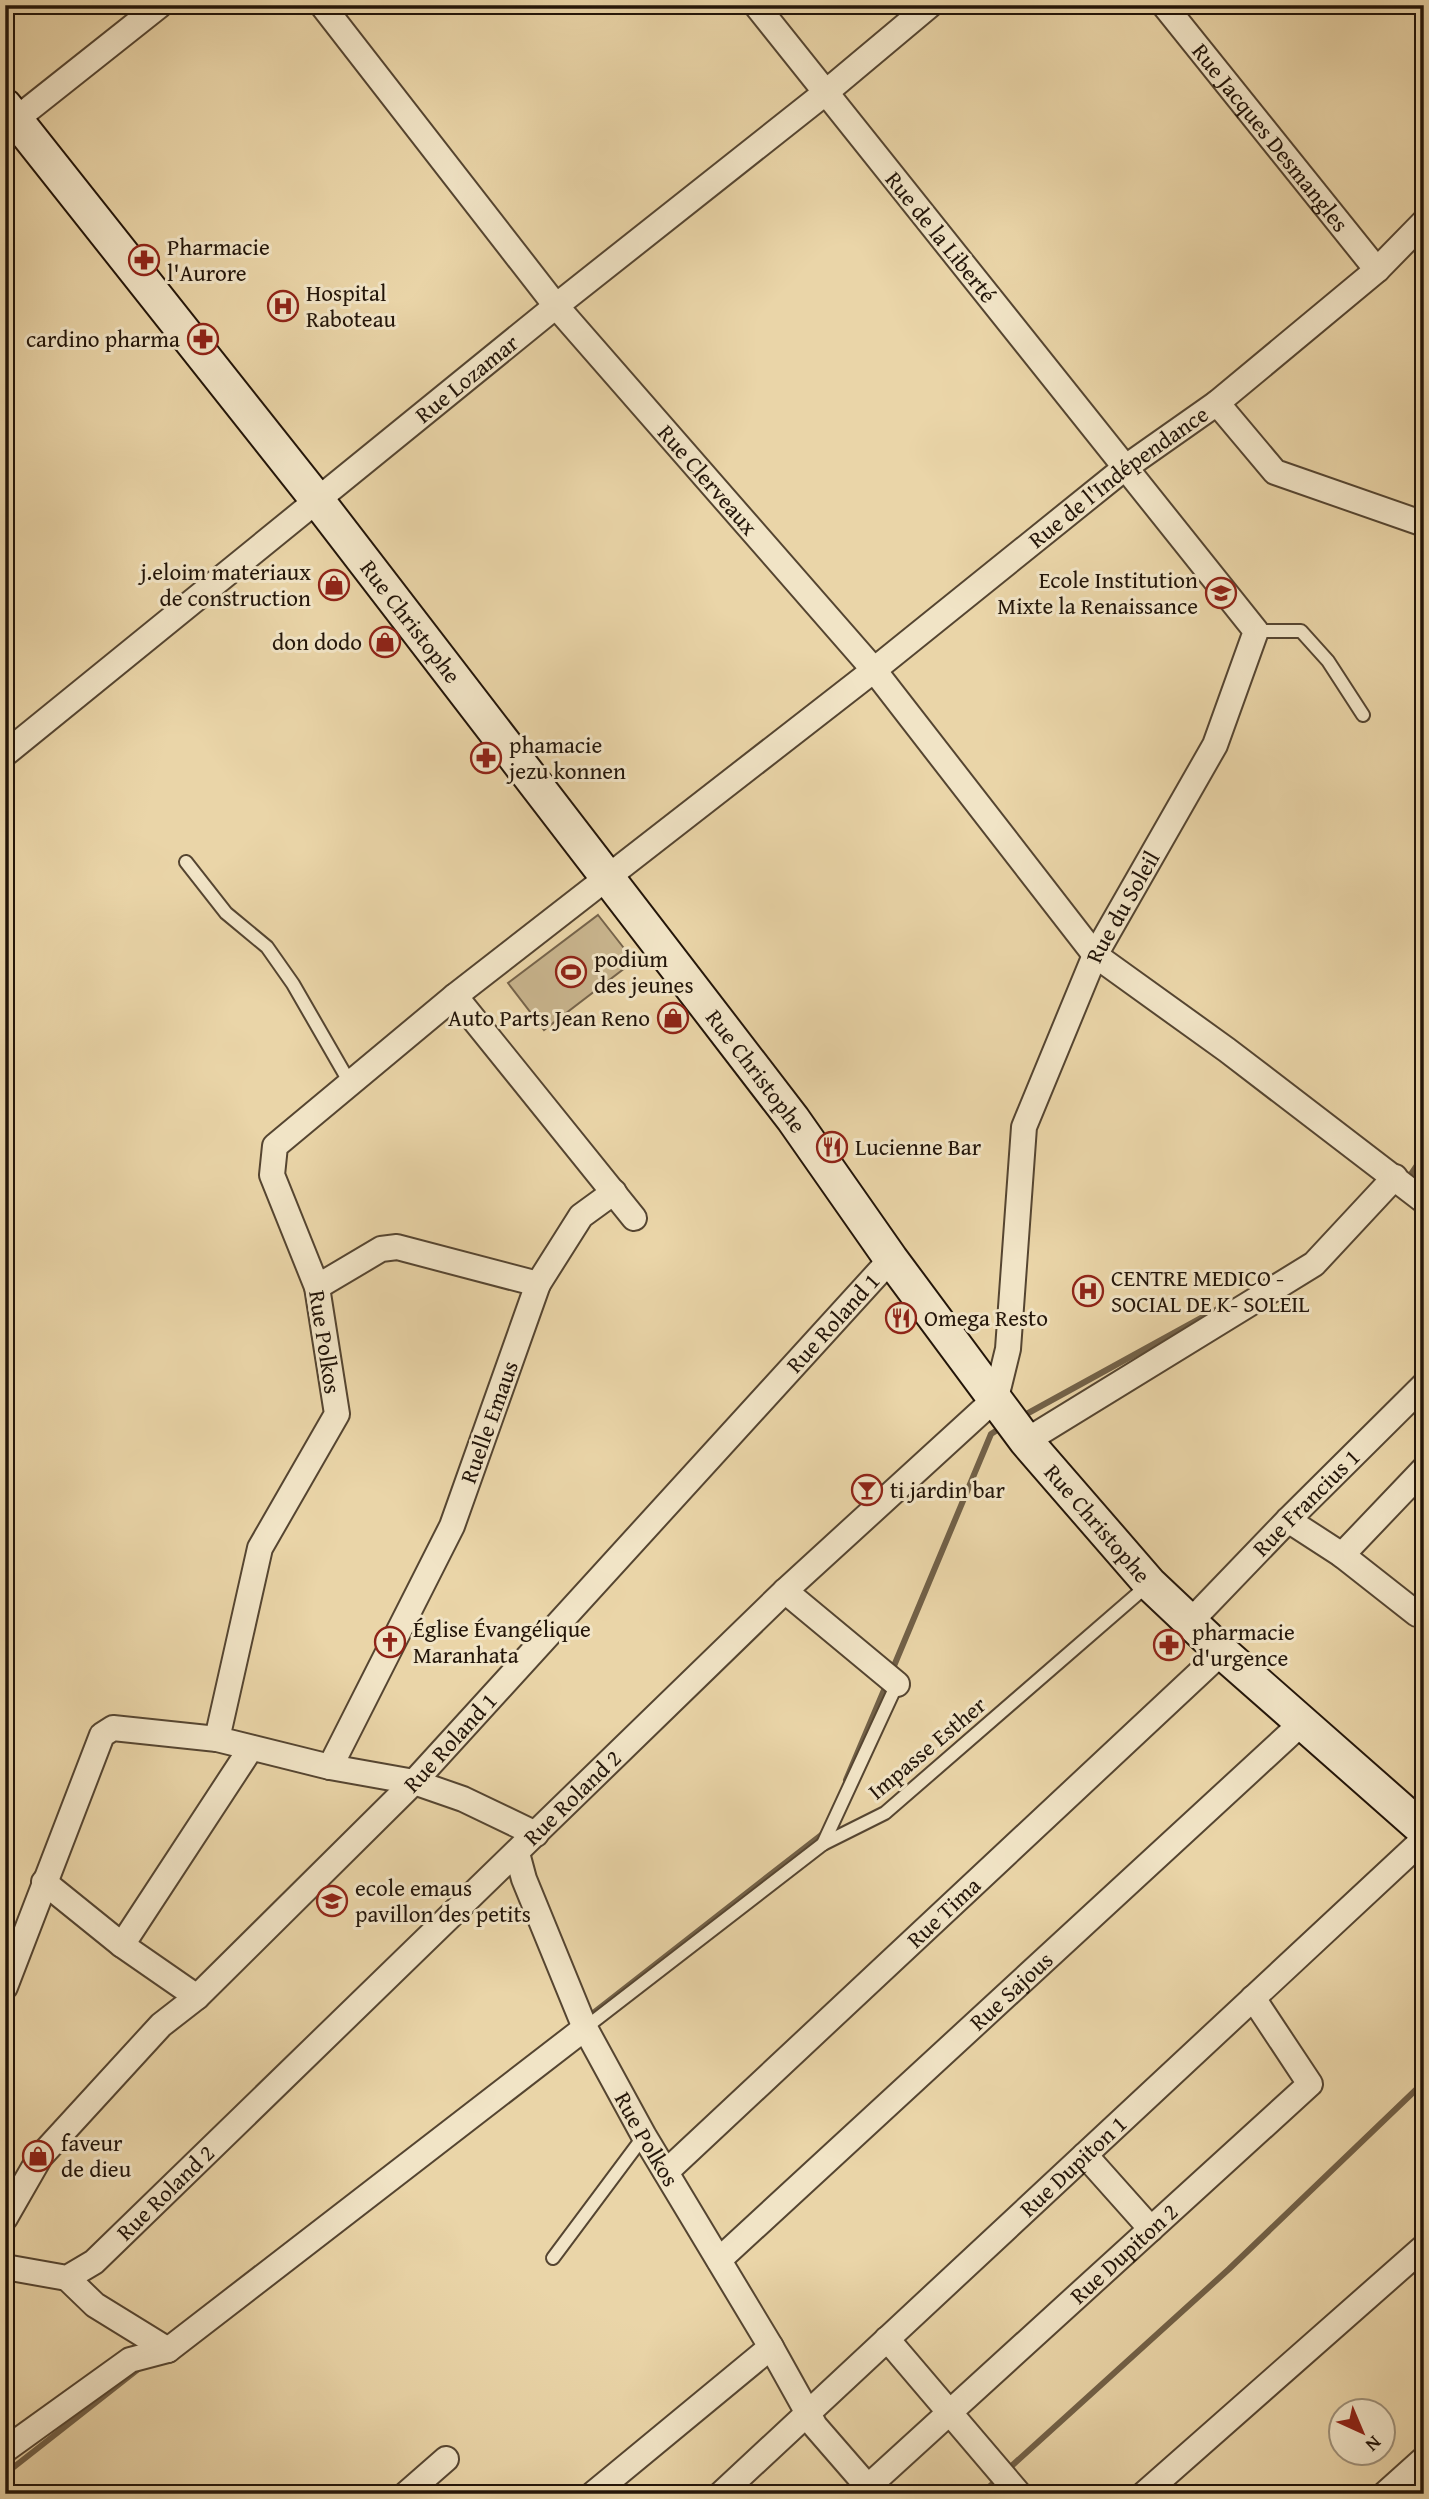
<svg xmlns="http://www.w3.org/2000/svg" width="1429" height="2499" font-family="'Gentium Book Plus',serif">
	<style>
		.green { fill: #c8b48d; stroke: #76644b; stroke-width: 2 }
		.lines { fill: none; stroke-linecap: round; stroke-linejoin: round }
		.stream { stroke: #726148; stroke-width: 6 }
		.lane-casing { stroke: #554531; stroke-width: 16 }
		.street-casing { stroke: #554531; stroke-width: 28 }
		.secondary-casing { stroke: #231509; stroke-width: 37 }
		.lane { stroke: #f1e4c6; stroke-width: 12 }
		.street { stroke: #f1e4c6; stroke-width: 24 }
		.secondary { stroke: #f1e4c6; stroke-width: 33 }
		.labels { text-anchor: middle; stroke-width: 6; stroke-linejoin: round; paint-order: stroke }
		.street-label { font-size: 23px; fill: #231509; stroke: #f1e4c6 }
		.poi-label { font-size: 23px; fill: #231509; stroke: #f1e4c6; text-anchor: start }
	</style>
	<rect width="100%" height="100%" fill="#ead5a8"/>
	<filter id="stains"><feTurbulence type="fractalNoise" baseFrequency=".00286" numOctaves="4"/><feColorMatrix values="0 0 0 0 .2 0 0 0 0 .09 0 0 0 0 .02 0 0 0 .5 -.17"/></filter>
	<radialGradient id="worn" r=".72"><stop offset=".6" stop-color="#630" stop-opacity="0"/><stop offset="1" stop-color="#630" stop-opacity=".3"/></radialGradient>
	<path class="green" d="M598,915l36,46 -90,69 -36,-47z"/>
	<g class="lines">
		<g class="stream">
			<path d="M1407,1180l17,-25"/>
			<path d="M1021,1417l202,-111"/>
			<path d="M891,1673l100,-239 11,-7"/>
			<path d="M846,1780l41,-97"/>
			<path d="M588,2017l237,-185"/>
			<path d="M1006,2471l223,-202 195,-187"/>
			<path d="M5,2474l136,-107"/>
			<path d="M981,2494l17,-15"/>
		</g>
		<g class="lane-casing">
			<g id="lane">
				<path d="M1256,631h45l27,30 35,54"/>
				<path d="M186,862l40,51 41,34 26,37 57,99"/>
				<path d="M823,1844l74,-160"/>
				<path d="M585,2028l238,-184 62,-31 264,-229"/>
				<path d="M553,2258l91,-122"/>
			</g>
		</g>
		<g class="street-casing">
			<g id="street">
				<path id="s1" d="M322,5l234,301 318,364 221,285 132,95 197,151"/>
				<path id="s2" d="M1164,5l213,265"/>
				<path d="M5,128l155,-123"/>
				<path d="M1217,403l58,69 149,52"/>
				<path id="s3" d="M5,754l551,-448 269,-213 105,-88"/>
				<path d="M455,996l179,222"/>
				<path d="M538,1284l43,-68 33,-24"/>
				<path d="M317,1287l64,-38 16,-2 141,37 -86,242 -122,241"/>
				<path d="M1026,1441l288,-177 81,-87"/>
				<path d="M1288,1520l54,35 75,59 7,-5"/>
				<path d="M1342,1555l82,-86"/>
				<path d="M785,1591l112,93"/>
				<path id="s4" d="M1189,1623l99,-103 136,-135"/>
				<path id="s5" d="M536,1834l-73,-35 -49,-17 -84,-15 -113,-28 43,-191 77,-134 -20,-127 -45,-112 3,-29 180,-150 419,-326 252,-203 91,-64 160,-133 47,-48"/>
				<path id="s6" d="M517,1853l7,26 61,149 59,108 127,211 44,79 53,61"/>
				<path d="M44,1882l78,63 75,52"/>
				<path d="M122,1945l129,-197"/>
				<path d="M5,1987l97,-252 11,-7 104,11"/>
				<path d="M1085,2155l66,74"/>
				<path id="s7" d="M666,2172l556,-520"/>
				<path id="s8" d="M5,2218l35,-61 121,-132 36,-28 217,-215 477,-523"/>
				<path id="s9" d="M719,2260l584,-538"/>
				<path id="s10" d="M5,2267l62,11 27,-16 691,-671 211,-193 12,-49 16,-222 71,-172 120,-210 41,-114 -500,-626"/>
				<path d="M67,2278l28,27 73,45"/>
				<path d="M887,2339l132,155"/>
				<path d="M5,2450l125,-90 38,-10 417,-322"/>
				<path d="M406,2494l40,-35"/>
				<path d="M593,2494l178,-147"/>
				<path id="s11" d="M721,2494l703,-655"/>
				<path id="s12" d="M860,2494l450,-410 -57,-86"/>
				<path d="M1144,2494l280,-247"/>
				<path d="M1385,2494l39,-35"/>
			</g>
		</g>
		<g class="secondary-casing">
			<g id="secondary">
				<path id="s13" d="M5,106l313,395 475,618 98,140 135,182 124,143 72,68 202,178"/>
			</g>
		</g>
		<use href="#lane" class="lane"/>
		<use href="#street" class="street"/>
		<use href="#secondary" class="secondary"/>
	</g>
	<defs>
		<g id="pharmacy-ring" transform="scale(1.575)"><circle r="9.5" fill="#f1e4c6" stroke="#8f2418" stroke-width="1.5"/><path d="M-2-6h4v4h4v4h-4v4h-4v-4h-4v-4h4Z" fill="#8f2418"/></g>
		<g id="hospital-ring" transform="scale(1.575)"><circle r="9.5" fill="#f1e4c6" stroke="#8f2418" stroke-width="1.5"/><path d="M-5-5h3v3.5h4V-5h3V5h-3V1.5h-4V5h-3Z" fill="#8f2418"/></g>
		<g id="shop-ring" transform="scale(1.575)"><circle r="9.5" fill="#f1e4c6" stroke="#8f2418" stroke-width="1.5"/><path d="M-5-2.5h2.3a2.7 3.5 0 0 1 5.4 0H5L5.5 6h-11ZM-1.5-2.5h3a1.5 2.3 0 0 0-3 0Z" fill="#8f2418"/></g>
		<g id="school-ring" transform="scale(1.575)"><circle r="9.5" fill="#f1e4c6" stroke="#8f2418" stroke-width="1.5"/><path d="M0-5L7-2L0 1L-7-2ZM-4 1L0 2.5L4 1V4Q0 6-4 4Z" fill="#8f2418"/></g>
		<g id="stadium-ring" transform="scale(1.575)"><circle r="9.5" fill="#f1e4c6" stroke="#8f2418" stroke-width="1.5"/><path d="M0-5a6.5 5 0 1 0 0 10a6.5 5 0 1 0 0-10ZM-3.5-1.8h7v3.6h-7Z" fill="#8f2418"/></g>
		<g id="restaurant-ring" transform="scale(1.575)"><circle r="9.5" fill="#f1e4c6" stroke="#8f2418" stroke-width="1.5"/><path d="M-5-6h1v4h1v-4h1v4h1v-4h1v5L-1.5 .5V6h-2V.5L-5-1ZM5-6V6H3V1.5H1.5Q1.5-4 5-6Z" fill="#8f2418"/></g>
		<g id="bar-ring" transform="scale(1.575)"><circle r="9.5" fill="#f1e4c6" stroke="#8f2418" stroke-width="1.5"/><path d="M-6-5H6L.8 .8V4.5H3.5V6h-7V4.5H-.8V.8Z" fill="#8f2418"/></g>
		<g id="church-ring" transform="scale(1.575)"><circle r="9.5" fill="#f1e4c6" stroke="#8f2418" stroke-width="1.5"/><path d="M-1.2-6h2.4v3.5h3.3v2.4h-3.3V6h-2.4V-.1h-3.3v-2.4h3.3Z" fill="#8f2418"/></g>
	</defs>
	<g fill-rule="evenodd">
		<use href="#pharmacy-ring" x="144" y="260"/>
		<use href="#hospital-ring" x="283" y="306"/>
		<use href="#pharmacy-ring" x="203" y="339"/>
		<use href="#shop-ring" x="334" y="585"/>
		<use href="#school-ring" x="1221" y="593"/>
		<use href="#shop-ring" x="385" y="642"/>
		<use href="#pharmacy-ring" x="486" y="758"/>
		<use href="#stadium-ring" x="571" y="972"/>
		<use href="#shop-ring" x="673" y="1018"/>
		<use href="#restaurant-ring" x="832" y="1147"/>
		<use href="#hospital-ring" x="1088" y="1291"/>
		<use href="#restaurant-ring" x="901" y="1318"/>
		<use href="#bar-ring" x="867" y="1490"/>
		<use href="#church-ring" x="390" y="1642"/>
		<use href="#pharmacy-ring" x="1169" y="1645"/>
		<use href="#school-ring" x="332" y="1901"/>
		<use href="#shop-ring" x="38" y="2156"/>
	</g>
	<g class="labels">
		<g class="street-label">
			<text dy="8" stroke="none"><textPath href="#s2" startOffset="170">Rue Jacques Desmangles</textPath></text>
			<text transform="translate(941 237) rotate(51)" y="8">Rue de la Liberté</text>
			<text dy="8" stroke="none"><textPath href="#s3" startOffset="595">Rue Lozamar</textPath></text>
			<text dy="8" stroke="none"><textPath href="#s5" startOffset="2040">Rue de l'Indépendance</textPath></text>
			<text dy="8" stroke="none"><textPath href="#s1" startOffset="612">Rue Clerveaux</textPath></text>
			<text dy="8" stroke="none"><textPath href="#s13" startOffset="656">Rue Christophe</textPath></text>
			<text dy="8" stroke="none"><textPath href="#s10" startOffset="1858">Rue du Soleil</textPath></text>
			<text dy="8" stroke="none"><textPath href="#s13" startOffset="1223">Rue Christophe</textPath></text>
			<text dy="8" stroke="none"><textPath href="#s8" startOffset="1222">Rue Roland 1</textPath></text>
			<text transform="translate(325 1342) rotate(81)" y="8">Rue Polkos</text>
			<text transform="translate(489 1422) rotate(-70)" y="8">Ruelle Emaus</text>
			<text dy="8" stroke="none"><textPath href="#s4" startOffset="168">Rue Francius 1</textPath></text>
			<text dy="8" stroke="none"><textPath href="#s13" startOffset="1790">Rue Christophe</textPath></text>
			<text dy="8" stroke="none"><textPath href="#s8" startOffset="654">Rue Roland 1</textPath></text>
			<text transform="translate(927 1748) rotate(-40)" y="8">Impasse Esther</text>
			<text dy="8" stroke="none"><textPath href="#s10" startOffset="761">Rue Roland 2</textPath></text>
			<text dy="8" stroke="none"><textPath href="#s7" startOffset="380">Rue Tima</textPath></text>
			<text dy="8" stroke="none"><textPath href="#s9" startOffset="397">Rue Sajous</textPath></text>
			<text dy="8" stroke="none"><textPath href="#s6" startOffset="315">Rue Polkos</textPath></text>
			<text dy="8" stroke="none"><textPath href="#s11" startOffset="481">Rue Dupiton 1</textPath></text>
			<text dy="8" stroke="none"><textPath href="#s10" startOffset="194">Rue Roland 2</textPath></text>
			<text dy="8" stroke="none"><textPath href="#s12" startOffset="357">Rue Dupiton 2</textPath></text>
		</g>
		<g class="poi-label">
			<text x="167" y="255">Pharmacie<tspan x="167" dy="26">l'Aurore</tspan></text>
			<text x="306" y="301">Hospital<tspan x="306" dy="26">Raboteau</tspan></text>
			<text x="180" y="347" text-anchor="end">cardino pharma</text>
			<text x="311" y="580" text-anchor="end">j.eloim materiaux<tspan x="311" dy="26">de construction</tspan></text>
			<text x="1198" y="588" text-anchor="end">Ecole Institution<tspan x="1198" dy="26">Mixte la Renaissance</tspan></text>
			<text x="362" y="650" text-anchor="end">don dodo</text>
			<text x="509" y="753">phamacie<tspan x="509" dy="26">jezu konnen</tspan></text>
			<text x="594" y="967">podium<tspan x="594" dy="26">des jeunes</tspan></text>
			<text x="650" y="1026" text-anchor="end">Auto Parts Jean Reno</text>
			<text x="855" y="1155">Lucienne Bar</text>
			<text x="1111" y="1286">CENTRE MEDICO -<tspan x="1111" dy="26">SOCIAL DE K- SOLEIL</tspan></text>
			<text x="924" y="1326">Omega Resto</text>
			<text x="890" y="1498">ti jardin bar</text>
			<text x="413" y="1637">Église Évangélique<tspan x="413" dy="26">Maranhata</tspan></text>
			<text x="1192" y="1640">pharmacie<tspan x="1192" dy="26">d'urgence</tspan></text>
			<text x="355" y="1896">ecole emaus<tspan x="355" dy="26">pavillon des petits</tspan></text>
			<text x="61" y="2151">faveur<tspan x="61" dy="26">de dieu</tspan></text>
		</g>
	</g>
	<rect width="1429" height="2499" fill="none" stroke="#ead5a8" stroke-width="28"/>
	<rect x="7" y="7" width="1415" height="2485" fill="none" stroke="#231509" stroke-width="3.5"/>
	<rect x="14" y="14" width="1401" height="2471" fill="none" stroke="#231509" stroke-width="2"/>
	<g transform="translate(1362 2432) rotate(136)"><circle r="33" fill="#f1e4c6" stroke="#9f917a" stroke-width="2"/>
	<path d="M0-5L12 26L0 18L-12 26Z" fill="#8f2418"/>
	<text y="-10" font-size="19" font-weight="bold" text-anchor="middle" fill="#231509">N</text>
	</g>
	<rect width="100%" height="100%" filter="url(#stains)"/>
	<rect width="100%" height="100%" fill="url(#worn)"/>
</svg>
